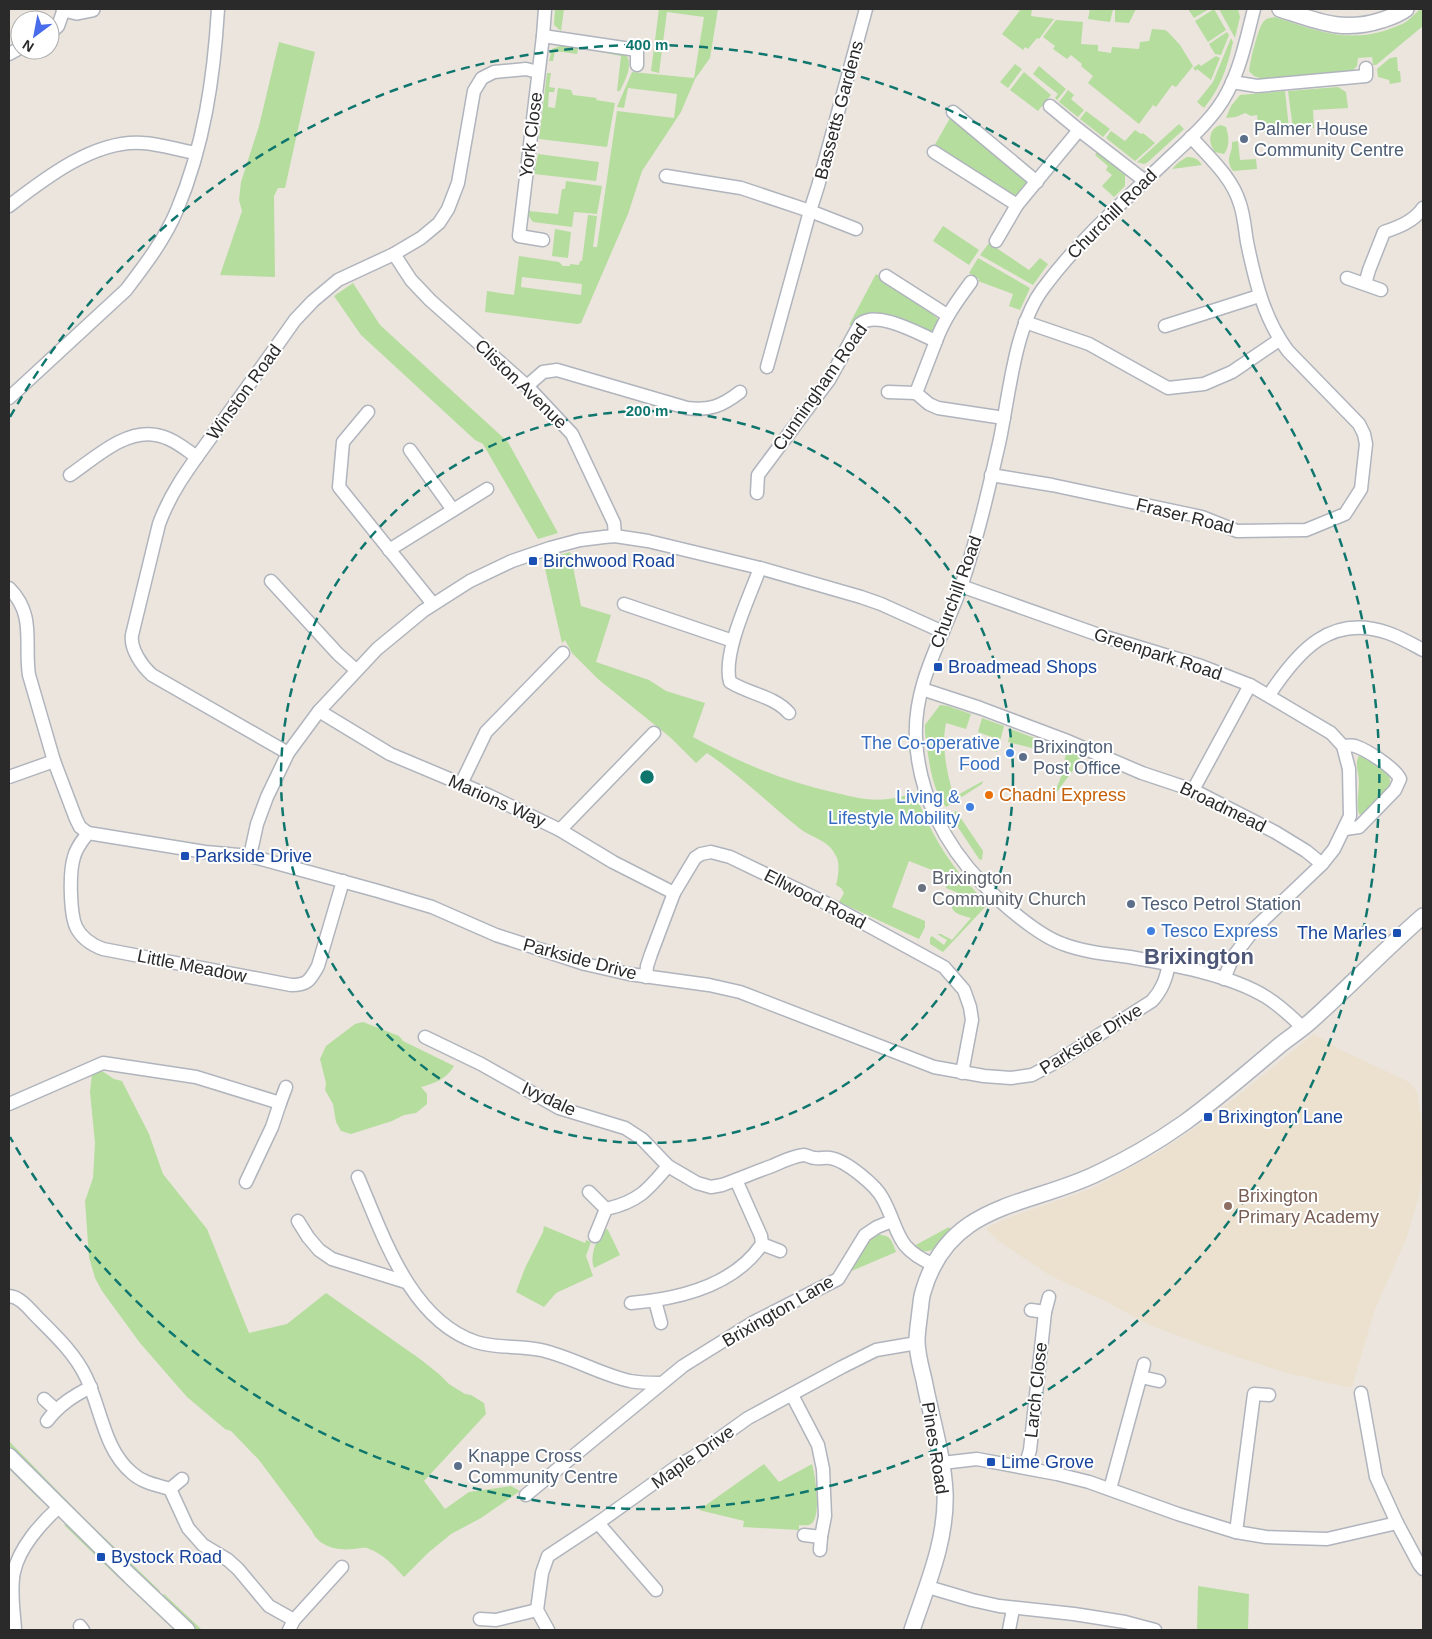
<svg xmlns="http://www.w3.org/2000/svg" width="1432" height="1639" font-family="Helvetica,sans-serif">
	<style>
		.education { fill: #ebe1ce }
		.green { fill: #b5dd9e; fill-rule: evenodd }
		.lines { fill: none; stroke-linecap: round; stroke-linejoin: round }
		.minor-casing { stroke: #b0b4bd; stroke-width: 15 }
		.tertiary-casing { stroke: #b0b4bd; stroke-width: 18 }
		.minor { stroke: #fff; stroke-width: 12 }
		.tertiary { stroke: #fff; stroke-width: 15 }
		.ring { fill: none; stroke: #0f766e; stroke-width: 2.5; stroke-dasharray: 9 6 }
		.service-dot { fill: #5c6f8a; stroke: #fff; stroke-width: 2 }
		.transit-dot { fill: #1a4fb4; stroke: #fff; stroke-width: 2 }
		.shop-dot { fill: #3f7fe0; stroke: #fff; stroke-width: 2 }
		.food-dot { fill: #e8710a; stroke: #fff; stroke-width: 2 }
		.worship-dot { fill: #6b7280; stroke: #fff; stroke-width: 2 }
		.education-dot { fill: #8d6e63; stroke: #fff; stroke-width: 2 }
		.labels { text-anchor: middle; stroke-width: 4; stroke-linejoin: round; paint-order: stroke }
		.street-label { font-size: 18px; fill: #2a2a2a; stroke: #fff }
		.service-label { font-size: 18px; fill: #4e5e75; stroke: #fff; text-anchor: start }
		.transit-label { font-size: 18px; fill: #164399; stroke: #fff; text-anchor: start }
		.shop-label { font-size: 18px; fill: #366cbe; stroke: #fff; text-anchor: end }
		.food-label { font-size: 18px; fill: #c56008; stroke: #fff; text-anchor: start }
		.worship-label { font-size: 18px; fill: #5b616d; stroke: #fff; text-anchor: start }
		.education-label { font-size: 18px; fill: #785e54; stroke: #fff; text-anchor: start }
		.district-label { font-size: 22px; font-weight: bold; fill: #4e5677; stroke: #fff }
		.centre { fill: #0f766e; stroke: #fff; stroke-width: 2.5 }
		.ring-label { font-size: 15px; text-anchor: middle; font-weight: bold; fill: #0f766e; stroke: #fff; stroke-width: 4; stroke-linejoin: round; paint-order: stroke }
	</style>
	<rect width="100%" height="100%" fill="#ebe5dd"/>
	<path class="education" d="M1314,1034l29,17 66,31 8,10 5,34 1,39 -4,31 -13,43 -32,73 -22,75h-6l-59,-14 -56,-18 -82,-30 -46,-25 -52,-24 -54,-36 -11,-12 27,-12 78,-27 68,-37 54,-36z"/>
	<g class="green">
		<path d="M555,9h9l-3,22 -7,-6z"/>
		<path d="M659,9h59l-8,49 -15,21 -14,33 -39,59 -14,43 -47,109 -4,1 -92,-12 2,-21 27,4 5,-39 40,6 4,4h7v-2l9,1 1,-4h2l6,-46 9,1 -4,31h4l20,-136 57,7 3,-24 -49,-6 -4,20 -7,-1 15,-35 62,6 10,-61 -37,-5 -8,61 -8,-2zM522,277l60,7 -1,11 -60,-8z"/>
		<path d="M1021,9h11l-1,7 23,3 -15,20 -2,-1 -9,11 -3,-2 -2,3 -21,-16z"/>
		<path d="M1090,9h23l-3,13 -22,-3z"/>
		<path d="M1115,9h21l-7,14 -14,-1z"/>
		<path d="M1188,9h21l-15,9z"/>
		<path d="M1214,9l12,21 -18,12 -13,-21z"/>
		<path d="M1219,9h19l2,8 -5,21z"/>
		<path d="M1420,9h3v17l-47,39h-3l-1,-8 -14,1 -1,8 -6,6 -90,9 -1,-3 -6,-2 -5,-5c1,-9 9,-44 15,-50 3,-3 6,-3 11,-4 37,12 69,26 109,14 7,-3 15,-5 22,-9 5,-4 10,-9 14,-13z"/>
		<path d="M1056,20l27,2 -2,22 17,1v6l13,2 1,-6 27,2 1,-7 9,-1 3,-12 13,1 3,2 12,13 13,21 -17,21 -4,-2 -16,22 -3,-2 -14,19 -51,-41 5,-7 -12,-10 1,-2 -11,-9 -4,4 -14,-10 2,-3 -12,-9z"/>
		<path d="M1227,32l2,3 -8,20 -6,-1 -6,-10z"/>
		<path d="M1231,38l2,4 -1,4c-5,23 -13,44 -28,62l-7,-6 16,-20z"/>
		<path d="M279,42l36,10 -30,136h-7l-4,8 1,81 -55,-2 22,-64 -3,-11 2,-18 18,-56z"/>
		<path d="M562,43l24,4v2l-8,-1 -1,6 -22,-3 -2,10h-4l3,-12 8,-3z"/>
		<path d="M590,47l33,5c13,10 2,28 -3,39h-3l4,-35 -31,-6z"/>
		<path d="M1216,56l4,2 -9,22 -14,-11 -1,2 -3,-3 6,-4 2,2z"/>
		<path d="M1397,57l1,14h2l1,11 -11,2 -1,-4 -11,-3 -1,-8 13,-11z"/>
		<path d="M1015,64l7,5 -14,19 -8,-6z"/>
		<path d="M1039,66l27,23 -9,11 -2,-2 3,-4 -25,-20z"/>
		<path d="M1024,72l27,23 -13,16 -28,-21z"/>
		<path d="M547,73h4l-2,14 6,1 -1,4h-5l-1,15 7,1 3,-20 13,2 2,5 24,3 -1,2 19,3 -8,44 -68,-8z"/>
		<path d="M1338,87l8,5 2,16 -35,2 1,18 -21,1 -5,-38z"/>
		<path d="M1068,90l6,5 -3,4 13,11 -6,7 -19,-15z"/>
		<path d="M1285,91l4,38 -30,3 -2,-17 -6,1 -6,-3 -9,4 -10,1 5,-12 9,-11z"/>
		<path d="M1086,111l24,18 -7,8 -23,-18z"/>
		<path d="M950,118l77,62 1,4 -13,14 -82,-50z"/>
		<path d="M1179,124l5,5 -36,33 -4,2 -7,-2z"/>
		<path d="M1221,125l5,2c3,9 4,19 -2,27l-9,-2c-8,-10 -6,-24 6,-27z"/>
		<path d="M1135,130l6,4 2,-1 12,10 -20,18 -29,-23 5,-7 14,10z"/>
		<path d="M1238,141l2,19 16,-1 1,10 -24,2c-9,-13 0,-16 -1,-29z"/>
		<path d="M1097,152l28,23v11l-11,11 -12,-11 10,-11 -6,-5 2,-4 -13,-11z"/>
		<path d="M538,154l61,8 -3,19 -62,-7z"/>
		<path d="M1187,157c8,0 11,2 15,8l-30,4 7,-7z"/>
		<path d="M566,181l36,5 -5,28 -23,-2 -2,15 -39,-5 -5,-7 1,-4 29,3 4,-25h3z"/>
		<path d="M943,226l36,24 -10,15 -36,-24z"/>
		<path d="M555,229l16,3 -3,26 -16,-2z"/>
		<path d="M989,243l40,27 11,-12 8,6 -15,21 -53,-30z"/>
		<path d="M978,258l52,30 -10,22 -11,-4 4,-12 -35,-13 1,-2 -10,-6z"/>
		<path d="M876,274l50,35 12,10 -3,12 -4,2 -57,-21 -12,4 -10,9h-3z"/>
		<path d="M353,283l27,42 128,117 50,91 -20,6 -55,-95 -8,-4 -114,-105 -27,-39z"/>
		<path d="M570,552l11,54 30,9 -15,47 53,18 17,11 39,12 -12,34c44,24 89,44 139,55 18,4 37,10 56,7 9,-1 18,-4 27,-6 18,46 37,77 73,111l-45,48 -13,-8v-6l2,-2 12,9 3,-5 -10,-6h4l11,6 19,-22c-6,-2 -21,-4 -19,-14 1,-3 5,-8 6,-11l-12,-5 1,-4 -8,-3 3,-7 -33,-13 -17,46 33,14v6l-6,12 -80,-37 5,-9 -3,-5 -5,-3c2,-8 4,-19 1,-27 -8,-19 -24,-19 -38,-30 -31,-25 -59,-53 -92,-75l-11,10 -25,-25 -73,-59 -26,-26 -7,-13 -3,3 -19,-83z"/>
		<path d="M940,705l8,1 23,8 -5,15 -20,-6c-5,23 1,51 8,74l29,-16 -1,3 -36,23c-16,-21 -17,-49 -21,-74v-8z"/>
		<path d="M982,718l22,8 -7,26 -3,-1 3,-12 -19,-7z"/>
		<path d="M1011,729l42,16 1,4 -2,4 -44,-11z"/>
		<path d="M1069,751l14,6 -30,40 8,-20 5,-23z"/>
		<path d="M1359,756c7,2 14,6 21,11 25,16 -3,33 -17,48l-4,-1c-3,-9 0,-22 0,-32 0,-10 -5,-18 0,-26z"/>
		<path d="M956,811l27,40 -1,9 -3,-1 -29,-44z"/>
		<path d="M363,1022l36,14 4,5 51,25c-8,13 -18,17 -33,21l6,7v10l-11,9 -12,2 -12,6 -41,13 -10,-3 -5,-9 -3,-18 -8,-14 1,-7 -6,-24 6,-13 29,-22z"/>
		<path d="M102,1071l12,8 8,2 27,53 14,40 44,55 42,104 38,-9 39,-31 94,66 19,15 10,10 16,10 6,1 13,8 2,11 -62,67 21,28 24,-17 42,-6 9,5 -39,27 -30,16 -23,19 -24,24c-11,-12 -20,-23 -37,-29 -5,-1 -10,1 -15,1 -15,2 -34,-3 -40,-18l-53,-71 -28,-29 -6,-2 -38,-32 -47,-54 -38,-52 -7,-13 -6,-21 -4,-56 8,-23 2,-35 -5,-51 2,-18z"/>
		<path d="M544,1226l41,17 1,-3 5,2 -5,14 7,20 -37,17 -12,14 -28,-15 9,-24 18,-36z"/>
		<path d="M603,1227l5,3 12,25 -26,13c-5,-14 4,-29 9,-41z"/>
		<path d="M949,1227l2,4c-14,15 -18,27 -39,16z"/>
		<path d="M878,1232l3,3c10,0 12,9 15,17l-49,21 20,-34z"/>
		<path d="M9,1441l73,75 78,75 -2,2 -149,-147z"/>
		<path d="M764,1464l15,18 33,-18c3,10 10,53 -1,60 -3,2 -8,1 -12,1v5l-56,-3 1,-6 -45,-11z"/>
		<path d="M9,1465l17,17 16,20 -33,-33z"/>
		<path d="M66,1524l3,2 30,29 -2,2 -33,-32z"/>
		<path d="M103,1559l75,71h-4l-73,-69z"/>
		<path d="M1198,1586l51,8 -1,36h-51z"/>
		<path d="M164,1594l38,36h-5l-35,-34z"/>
	</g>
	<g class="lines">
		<g class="minor-casing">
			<g id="minor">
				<path d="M1254,9c-7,27 -13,58 -27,84 -14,27 -41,49 -63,70 -43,41 -87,79 -122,127 -27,37 -33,105 -42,149 -11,49 -22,97 -38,145 -17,50 -49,99 -46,154 2,55 29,107 66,145 19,20 55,52 81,61 21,8 44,10 67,13 40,7 101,18 136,40 13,8 25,19 36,30"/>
				<path d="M50,33l8,-7 6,-17"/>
				<path d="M543,36l94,14v15"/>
				<path d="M9,54l11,-6"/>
				<path d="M1232,82l25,4 109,-10v-8"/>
				<path d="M1050,106l29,24 66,51"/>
				<path d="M953,112l84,70"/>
				<path d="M934,152l83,53"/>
				<path d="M666,176l75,12 69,23 46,18"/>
				<path d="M9,206c35,-27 86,-67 134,-63 17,1 35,7 53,10"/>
				<path d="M543,240l-24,-4 24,-200 2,-27"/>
				<path d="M996,241l21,-36 62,-75"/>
				<path d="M394,254l17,26 19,20 97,86 45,48 42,89 1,13"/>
				<path d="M886,276l61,39"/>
				<path d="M1347,278l34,12"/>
				<path d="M1365,284l4,-14 15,-38c15,-5 30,-11 39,-24"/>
				<path d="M1025,322l64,22 79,44 36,-4 28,-12 47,-32"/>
				<path d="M1165,326l94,-30"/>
				<path d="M936,341c8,-22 21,-40 35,-59"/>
				<path d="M767,367l43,-156 8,-25 48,-177"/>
				<path d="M527,386l16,-14 14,-2 130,38c22,3 35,-2 53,-16"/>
				<path d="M888,392l28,1"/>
				<path d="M9,398l117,-108c19,-25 39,-51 51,-80 27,-64 37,-133 41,-201"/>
				<path d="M368,412l-25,30 -4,45 94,117"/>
				<path d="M410,450l43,60"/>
				<path d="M70,475c25,-17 55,-46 86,-40 15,2 29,14 41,22"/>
				<path d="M991,475l61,10 150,32 35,14 69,-1 39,-16 16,-25 5,-45 -2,-10 -5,-10 -71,-73c-24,-32 -33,-70 -41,-109 -2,-12 -3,-26 -7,-38 -8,-27 -31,-47 -49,-67"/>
				<path d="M757,493l1,-18 71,-95 31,-56c18,-14 57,9 76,17l-20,52 13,11 9,4 66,10"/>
				<path d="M389,550l98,-61"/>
				<path d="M760,568c-10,28 -38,85 -30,114 19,12 44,14 59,31"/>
				<path d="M271,581l67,73 18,16"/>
				<path d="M961,586l138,49 102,31 49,19 81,48 12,13 6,23 1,47 -16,33 -12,15 -67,64 -22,29 -9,22"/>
				<path d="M9,588c27,27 15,55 20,87l25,86 22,58 4,8 8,6 117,19 45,4 128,35 54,16 64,28 89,29 44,10 80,11 31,7 194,75 50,9 27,2 21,-3 26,-14 94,-60c10,-11 14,-22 17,-37"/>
				<path d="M624,604l109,37"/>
				<path d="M922,689l58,19 85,32 77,33 51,17 82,42 31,19 16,13"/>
				<path d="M1269,695c29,-44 62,-82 119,-62 12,4 24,11 35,17"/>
				<path d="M319,711l71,43 100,42 70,34 53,32 61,31"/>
				<path d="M1343,746c3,0 8,-1 12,0 12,4 40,22 45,33l-5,11 -36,37 -14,2"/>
				<path d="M288,753l-136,-78c-10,-9 -22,-26 -20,-40l27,-111c13,-36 36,-64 58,-95 26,-36 52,-72 78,-109l18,-19 25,-21 56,-26 27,-16 18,-15 9,-14 10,-26 16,-92 8,-13 12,-6 32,-3 12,3"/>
				<path d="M9,777l45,-16"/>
				<path d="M461,784l25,-52 77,-79"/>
				<path d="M1193,790l57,-105"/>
				<path d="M560,830l94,-97"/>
				<path d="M88,833c-6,8 -12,15 -14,24 -5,15 -4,56 2,70 6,12 16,18 27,22l188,36c17,0 19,-5 27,-19l25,-85"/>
				<path d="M250,856l7,-32 10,-27 21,-44 31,-42 58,-62 46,-38 47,-30 42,-20 38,-13 30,-8 24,-3 11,-1 33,5 112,27 101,29 20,7 62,28"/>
				<path d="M646,977l1,-11 4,-12 23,-61 21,-35 6,-4 10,-2 19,5 104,50 110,60 20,23 6,17 2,13 -10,53"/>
				<path d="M425,1037l56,27 78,44 66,20 17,11 26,27 29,17 14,4 11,-2c17,-6 33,-13 50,-19 9,-4 21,-10 32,-11 3,0 7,3 11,3 5,1 10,-1 15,0 15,2 46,27 53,41 18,34 11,48 51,66"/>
				<path d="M280,1103l6,-16"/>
				<path d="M9,1104l94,-41 93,14 84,26 -8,24 -26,55"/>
				<path d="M358,1177c25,58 52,143 118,165 21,7 44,3 65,8 31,7 58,24 89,31 10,2 21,2 31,2"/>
				<path d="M589,1192l17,17"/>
				<path d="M298,1221l10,16 11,13 13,9 74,23"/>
				<path d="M595,1236l11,-27c32,-7 42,-19 62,-43"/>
				<path d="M762,1244l18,7"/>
				<path d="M9,1296c12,1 21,14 29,22 18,18 37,36 48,59 15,31 18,73 46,96 11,10 25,12 38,16l12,-10"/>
				<path d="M655,1301l6,22"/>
				<path d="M631,1303c47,-4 103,-17 131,-59l-1,-8 -25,-56"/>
				<path d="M1031,1310l14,2"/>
				<path d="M1141,1377l18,4"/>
				<path d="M1361,1393l15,84 21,46 22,41 4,5"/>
				<path d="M792,1395l26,50 5,24 2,47 -4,21 -1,13"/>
				<path d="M44,1399l12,11"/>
				<path d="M47,1421c12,-16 26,-25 44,-34"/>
				<path d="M942,1463l35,-4 80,15 32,8 89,32 58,18 30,5 61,2 70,-16"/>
				<path d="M1025,1467l5,-17 15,-138 4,-15"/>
				<path d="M170,1489l18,39 15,17 25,15 10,9 31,37 25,14 -5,10"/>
				<path d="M1110,1489l34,-125"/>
				<path d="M526,1495l157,-129 69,-43 86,-44 27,-44 12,-8 15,-6"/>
				<path d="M598,1523l58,67"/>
				<path d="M1236,1532l18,-138 15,1"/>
				<path d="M804,1535l17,2"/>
				<path d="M928,1587l44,13 27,6 75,8 51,8 30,8"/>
				<path d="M480,1619l16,1 41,-10"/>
				<path d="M294,1620l48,-53"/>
				<path d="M80,1626l3,4"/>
				<path d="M15,1630c-1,-18 -5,-40 -1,-58 5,-24 27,-49 45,-65"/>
				<path d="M548,1630l-11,-20 5,-37 6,-17 50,-33 81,-58 13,-7 56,-40 94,-51 34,-17 41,-7"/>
				<path d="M1009,1630l4,-21"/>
			</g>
		</g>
		<g class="tertiary-casing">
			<g id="tertiary">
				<path d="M64,9l13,3 15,-3"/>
				<path d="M1280,9c37,12 63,24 102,11 9,-3 16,-5 24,-11"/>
				<path d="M9,1456l121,120 57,54"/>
				<path d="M912,1630c15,-45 35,-90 33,-138 -2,-38 -14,-75 -21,-112 -3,-13 -7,-26 -7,-39 0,-10 2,-20 3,-30 1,-6 1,-13 3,-19 26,-91 106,-85 175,-119 30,-14 59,-31 86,-50 33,-24 64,-51 96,-78 10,-8 21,-15 31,-24 38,-34 73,-71 112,-105"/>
			</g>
		</g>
		<use href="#minor" class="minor"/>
		<use href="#tertiary" class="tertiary"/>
	</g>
	<g class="ring">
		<circle cx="647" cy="777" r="366"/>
		<path d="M10 417A732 732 0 1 1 10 1137"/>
	</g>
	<g class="service-dot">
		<circle cx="1244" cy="139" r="5"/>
		<circle cx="1023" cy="757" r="5"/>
		<circle cx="1131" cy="904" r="5"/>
		<circle cx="458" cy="1466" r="5"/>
	</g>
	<g class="transit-dot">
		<rect x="528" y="556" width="10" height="10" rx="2.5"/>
		<rect x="933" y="662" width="10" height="10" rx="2.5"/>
		<rect x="180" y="851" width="10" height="10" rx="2.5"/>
		<rect x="1392" y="928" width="10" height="10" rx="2.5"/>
		<rect x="1203" y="1112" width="10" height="10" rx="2.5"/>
		<rect x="986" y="1457" width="10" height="10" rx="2.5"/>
		<rect x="96" y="1552" width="10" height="10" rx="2.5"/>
	</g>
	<g class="shop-dot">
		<circle cx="1010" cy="753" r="5"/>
		<circle cx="970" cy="807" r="5"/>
		<circle cx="1151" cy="931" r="5"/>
	</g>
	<circle class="food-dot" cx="989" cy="795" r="5"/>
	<circle class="worship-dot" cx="922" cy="888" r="5"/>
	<circle class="education-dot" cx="1228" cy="1206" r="5"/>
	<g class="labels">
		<g class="street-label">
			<text transform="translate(839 110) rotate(-75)" y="6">Bassetts Gardens</text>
			<text transform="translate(531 135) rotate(-83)" y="6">York Close</text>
			<text transform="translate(1112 214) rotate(-45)" y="6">Churchill Road</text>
			<text transform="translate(521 384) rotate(44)" y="6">Cliston Avenue</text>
			<text transform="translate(820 387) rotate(-55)" y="6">Cunningham Road</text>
			<text transform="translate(244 392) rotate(-54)" y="6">Winston Road</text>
			<text transform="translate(1185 516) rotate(14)" y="6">Fraser Road</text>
			<text transform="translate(956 592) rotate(-70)" y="6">Churchill Road</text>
			<text transform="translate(1158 654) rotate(18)" y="6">Greenpark Road</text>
			<text transform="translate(497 801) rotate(24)" y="6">Marions Way</text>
			<text transform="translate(1223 807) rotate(26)" y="6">Broadmead</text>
			<text transform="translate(815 899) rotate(27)" y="6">Ellwood Road</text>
			<text transform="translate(580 959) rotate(15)" y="6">Parkside Drive</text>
			<text transform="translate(192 966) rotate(11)" y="6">Little Meadow</text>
			<text transform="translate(1091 1039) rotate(-32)" y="6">Parkside Drive</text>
			<text transform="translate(549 1099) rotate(25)" y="6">Ivydale</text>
			<text transform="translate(778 1311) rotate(-30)" y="6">Brixington Lane</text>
			<text transform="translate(1036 1390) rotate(-84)" y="6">Larch Close</text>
			<text transform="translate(935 1448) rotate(81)" y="6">Pines Road</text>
			<text transform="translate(693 1457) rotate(-35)" y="6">Maple Drive</text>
		</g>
		<g class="service-label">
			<text x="1254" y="135">Palmer House<tspan x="1254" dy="21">Community Centre</tspan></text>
			<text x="1033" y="753">Brixington<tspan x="1033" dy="21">Post Office</tspan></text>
			<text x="1141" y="910">Tesco Petrol Station</text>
			<text x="468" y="1462">Knappe Cross<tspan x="468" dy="21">Community Centre</tspan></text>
		</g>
		<g class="transit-label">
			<text x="543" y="567">Birchwood Road</text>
			<text x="948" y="673">Broadmead Shops</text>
			<text x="195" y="862">Parkside Drive</text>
			<text x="1387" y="939" text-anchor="end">The Marles</text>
			<text x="1218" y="1123">Brixington Lane</text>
			<text x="1001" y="1468">Lime Grove</text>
			<text x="111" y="1563">Bystock Road</text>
		</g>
		<g class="shop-label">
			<text x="1000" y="749">The Co-operative<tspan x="1000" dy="21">Food</tspan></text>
			<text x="960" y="803">Living &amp;<tspan x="960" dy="21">Lifestyle Mobility</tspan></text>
			<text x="1161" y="937" text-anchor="start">Tesco Express</text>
		</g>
		<g class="food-label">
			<text x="999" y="801">Chadni Express</text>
		</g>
		<g class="worship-label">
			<text x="932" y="884">Brixington<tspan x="932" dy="21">Community Church</tspan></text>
		</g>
		<g class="education-label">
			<text x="1238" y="1202">Brixington<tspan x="1238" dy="21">Primary Academy</tspan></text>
		</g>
		<g class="district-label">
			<text x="1199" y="964">Brixington</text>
		</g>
	</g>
	<circle cx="647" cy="777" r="8" class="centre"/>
	<g class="ring-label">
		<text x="647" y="50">400 m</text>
		<text x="647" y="416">200 m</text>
	</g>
	<rect width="1432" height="1639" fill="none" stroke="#2a2a2a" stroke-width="20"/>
	<g transform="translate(35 35) rotate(212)"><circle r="24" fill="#ffffff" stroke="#aaaaaa"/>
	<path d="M0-4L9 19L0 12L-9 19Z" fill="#496cec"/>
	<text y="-8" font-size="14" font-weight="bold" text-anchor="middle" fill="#2a2a2a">N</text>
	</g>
</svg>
